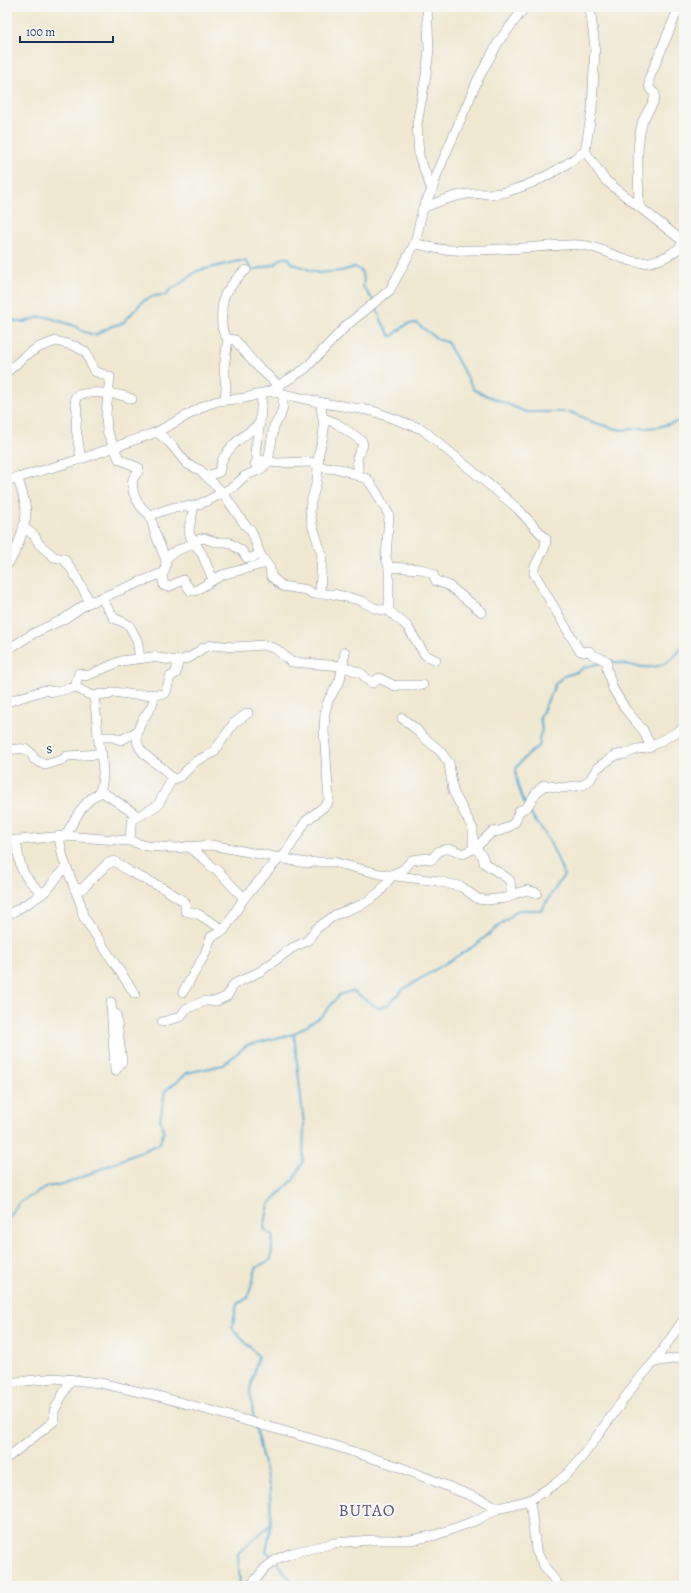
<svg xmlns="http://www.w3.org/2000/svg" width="691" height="1593" font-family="Alegreya,serif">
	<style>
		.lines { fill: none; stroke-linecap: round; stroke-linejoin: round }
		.stream { stroke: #57acd3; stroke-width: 2 }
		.minor-casing { stroke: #868c98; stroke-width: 10 }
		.minor { stroke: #fff; stroke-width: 9 }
		.labels { text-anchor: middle; stroke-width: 4; stroke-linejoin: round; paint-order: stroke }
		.street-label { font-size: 15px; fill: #1b2f5e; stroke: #f6f6f2 }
		.quarter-label { font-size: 17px; letter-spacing: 1px; fill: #5b5282; stroke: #f6f6f2 }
	</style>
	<rect width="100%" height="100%" fill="#f6f6f2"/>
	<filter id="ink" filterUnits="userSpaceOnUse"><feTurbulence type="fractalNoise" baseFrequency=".025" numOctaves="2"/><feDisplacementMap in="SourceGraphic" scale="8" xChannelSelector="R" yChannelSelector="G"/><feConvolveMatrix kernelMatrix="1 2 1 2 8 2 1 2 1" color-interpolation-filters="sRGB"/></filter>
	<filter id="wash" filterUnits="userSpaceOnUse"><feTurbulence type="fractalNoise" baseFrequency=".012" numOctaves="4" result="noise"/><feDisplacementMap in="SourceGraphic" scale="16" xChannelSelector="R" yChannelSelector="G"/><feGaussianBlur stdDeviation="0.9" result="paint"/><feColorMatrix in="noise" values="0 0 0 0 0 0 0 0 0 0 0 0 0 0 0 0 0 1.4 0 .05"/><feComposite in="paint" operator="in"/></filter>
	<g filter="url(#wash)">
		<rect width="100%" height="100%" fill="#f0e8d1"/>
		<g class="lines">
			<g class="stream">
				<path d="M376,306l6,16 9,15 16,-13 9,-1 23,17 8,2 27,48 52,22h44l25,11 26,7 37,-3 22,-6 4,2"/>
				<path d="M7,317l10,5h7l16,-5h7l28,9 9,6 11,3 17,-9 11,-3 19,-21 11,-6 13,-1 6,-7 5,-2 20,-15 42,-10h6l8,9 23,-6c3,-6 7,-7 13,-6l2,5 27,10 23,-2 14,-4 6,4 3,8 -1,8 10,13"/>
				<path d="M609,661c17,3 41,11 57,2 7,-4 12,-11 18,-17"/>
				<path d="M525,804c-4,-8 -12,-29 -8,-37 5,-8 16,-17 23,-22l-1,-7 3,-8 -2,-13 16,-34 8,-7 13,-4 8,-5 16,-4"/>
				<path d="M7,1221l12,-18 28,-16 21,-4 91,-39 5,-12 -4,-12 5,-29 22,-18 36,-8 24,-20 47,-11 29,-19 16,-20 13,-4 27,17 10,-4 13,-14 75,-46 41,-34h23l23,-35c-6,-15 -11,-29 -20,-43 -5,-8 -12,-14 -16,-23"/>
				<path d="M254,1420l-4,-30 8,-34 -26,-28 5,-24 11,-6 8,-30 15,-9 2,-24 -9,-6 5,-25 25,-25 9,-17 1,-37 -10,-91"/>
				<path d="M255,1426l15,64 1,35 -5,26 5,5"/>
				<path d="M277,1563l18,23"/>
				<path d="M240,1586l-2,-33 32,-28"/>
			</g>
		</g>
	</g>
	<g filter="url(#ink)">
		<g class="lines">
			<g class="minor-casing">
				<g id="minor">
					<path d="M585,151l20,29 79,62"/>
					<path d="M432,190l5,-16 41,-95 21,-38 26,-34"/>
					<path d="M639,207c0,-26 -4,-58 3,-83 2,-10 14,-21 13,-30 -6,-5 -6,-7 -6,-15l30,-72"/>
					<path d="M423,208c14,-6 29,-12 44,-14 11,-1 22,1 34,-1 31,-7 59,-23 84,-42l7,-41 3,-62 -5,-41"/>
					<path d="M415,243c27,9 42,7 69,7 13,-1 26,-1 39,-2 20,-1 38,-4 58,-3 25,2 46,21 69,17 13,-2 26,-10 34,-19"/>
					<path d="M228,339l7,1 20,24 24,22"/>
					<path d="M7,372l18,-16 12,-8 19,-7 19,5 11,6 8,19 16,6 -4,36 1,18 12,28 20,9c0,5 -4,6 -6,11 -3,14 6,28 17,36l5,18 11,27 -1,10 -3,5"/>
					<path d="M270,391l53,12 50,8 49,18 95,79 29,31 -1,8 -11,21v5l45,77 5,2 5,-1 4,4 14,6v8l6,20 13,21 17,20 8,17"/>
					<path d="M225,400l1,-13 -2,-19 4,-29c-2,-3 -5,-6 -5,-8 -2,-7 -2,-32 3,-38 6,-8 11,-17 20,-23"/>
					<path d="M323,418l13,5 26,18 1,4 -6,13 2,18"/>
					<path d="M157,432l13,11 17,21 13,6 23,23 22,32 6,5 9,24 6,9"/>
					<path d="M81,459l-5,-31 1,-18 -2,-11 1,-3c13,-6 44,-3 56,3"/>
					<path d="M258,460l19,3 35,-1 13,6 15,1 14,5 13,5 8,11 14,25 -3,43 3,9v44"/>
					<path d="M255,464l3,-4 -3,-9 5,-28 2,-29"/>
					<path d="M207,476l12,-4c2,-5 2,-11 5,-15 8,-15 24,-23 36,-34"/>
					<path d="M7,481l74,-22 76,-27 49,-27 12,-4 27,-3 25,-7 35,-22 42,-44 43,-35 25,-47 8,-35 9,-18 -13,-34 -2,-32 9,-49 3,-26 -2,-42"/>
					<path d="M194,506l-5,23 1,7 12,18 9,21 4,3"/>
					<path d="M150,515l25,-8 19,-1 13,-5 26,-14 12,-11 16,-7 7,-7 6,-36 6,-9 3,-10v-12"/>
					<path d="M23,527l11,8 5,9 15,13 10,2 8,11 18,32"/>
					<path d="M193,541l11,-3 11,4h13l14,9 5,7h4l9,-4"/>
					<path d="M166,560c3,-10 20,-11 27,-17"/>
					<path d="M7,565c9,-11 18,-37 19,-52 0,-11 -5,-25 -9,-36"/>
					<path d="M389,567l32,2 12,5 3,7 12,4 34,27"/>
					<path d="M320,594l2,-39 -10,-31 -2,-13 1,-9 6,-21 2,-28 4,-16 1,-10 -3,-21 2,-3"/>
					<path d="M102,599l12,19 15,7 8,15 3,18"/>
					<path d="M7,650l27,-17 30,-14 22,-15 74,-30 2,1 2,11 4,1 15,-7 8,11h4l27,-16 44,-12 4,5 1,8 11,10 25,4 6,4h20l18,4 11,3 12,7 15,3 18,15 18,29 11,5"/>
					<path d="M75,687l17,9 11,-2 5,1 6,-3 20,3 30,-1 2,-2 4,-15 6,-4 2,-12"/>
					<path d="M154,694c-1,13 -3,13 -9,22 -17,26 -5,37 16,51 5,3 8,10 13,12l6,-2 16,-16 17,-8 21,-30 14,-10"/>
					<path d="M7,702l38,-12 9,2 21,-5 4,-14 6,3 4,-1 32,-14 31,-4 26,4 13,-4 12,-9 9,-3 22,2 30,-2 12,4 15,13 52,4 19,8 8,8 3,1 6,-5 16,8 5,-1h23"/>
					<path d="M402,718l15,12 3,4 20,17 9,12 4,28 20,38v16c5,7 11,9 11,18l23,15 3,3 1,11 3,2"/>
					<path d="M98,737h15l8,3 17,-9"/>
					<path d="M7,750c13,-1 22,-5 27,9l11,6 17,-5 5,-4 35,-2"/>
					<path d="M101,791l37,25"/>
					<path d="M65,836c9,-14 17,-34 33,-42 10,-16 2,-41 0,-58 -1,-13 -2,-27 -4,-40"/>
					<path d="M59,837l4,21 18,47 2,11 52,78"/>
					<path d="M16,840c4,28 4,34 26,53"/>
					<path d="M7,841l58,-5 65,5 16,5 30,2 35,-3 95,18 9,-1h18l47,12 57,7 25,6 16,12 8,1 21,-2 7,-4 13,-4 10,3"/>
					<path d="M130,841l1,-17 3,-5 24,-14 14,-26"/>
					<path d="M188,846l21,17 2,4 5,2 28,29"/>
					<path d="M74,888l8,1 25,-25 7,-3 16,11 33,16 22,14v9l13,3 26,16"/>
					<path d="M7,915c10,-5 40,-22 45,-31 4,-6 8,-11 14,-17"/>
					<path d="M183,992l21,-36 7,-19 13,-7 20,-32 31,-35 11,-10 20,-32 21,-17 2,-4 -5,-69 1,-18 3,-12 12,-21 5,-28"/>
					<path d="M111,1002l4,69 7,-9 -6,-48"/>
					<path d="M162,1022l18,-5 6,-8 19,-8h12l10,-5 7,-12 27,-13 31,-23 15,-7 9,-12 19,-14 28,-11 16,-11 14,-19 11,-5 8,-9 15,-2 4,2 8,-9 7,-2h6l11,5 12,-6 17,-16 8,-1 10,-5 5,-4 4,-11 8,-4 9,-14 8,-8 17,3 22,-3 7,-5 7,-12 19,-13 9,-1 12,-5 11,-1 36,-20"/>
					<path d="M654,1362l30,-5"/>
					<path d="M7,1383l48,-5 45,5 58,13 165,46 74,24 87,35 14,7"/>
					<path d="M7,1458l47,-37v-10l17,-32"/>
					<path d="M530,1500l6,50 8,16 15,20"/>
					<path d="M247,1586l5,-2 13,-16 12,-9 15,-6 43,-10 36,-3h40l25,-5 41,-15 21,-12 32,-8 25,-16 13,-11 14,-16 55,-76 17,-19 30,-43"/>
				</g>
			</g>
			<use href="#minor" class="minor"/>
		</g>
	</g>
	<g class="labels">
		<g class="street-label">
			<text transform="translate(49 748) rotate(-11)" y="5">s</text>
		</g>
		<g class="quarter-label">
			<text x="367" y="1516">BUTAO</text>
		</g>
	</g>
	<rect width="691" height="1593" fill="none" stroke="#f6f6f2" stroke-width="24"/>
	<path d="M20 36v6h93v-6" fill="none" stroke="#1b2f5e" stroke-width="2"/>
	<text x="26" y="36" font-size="12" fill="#1b2f5e" stroke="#f6f6f2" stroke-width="3" paint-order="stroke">100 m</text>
</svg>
